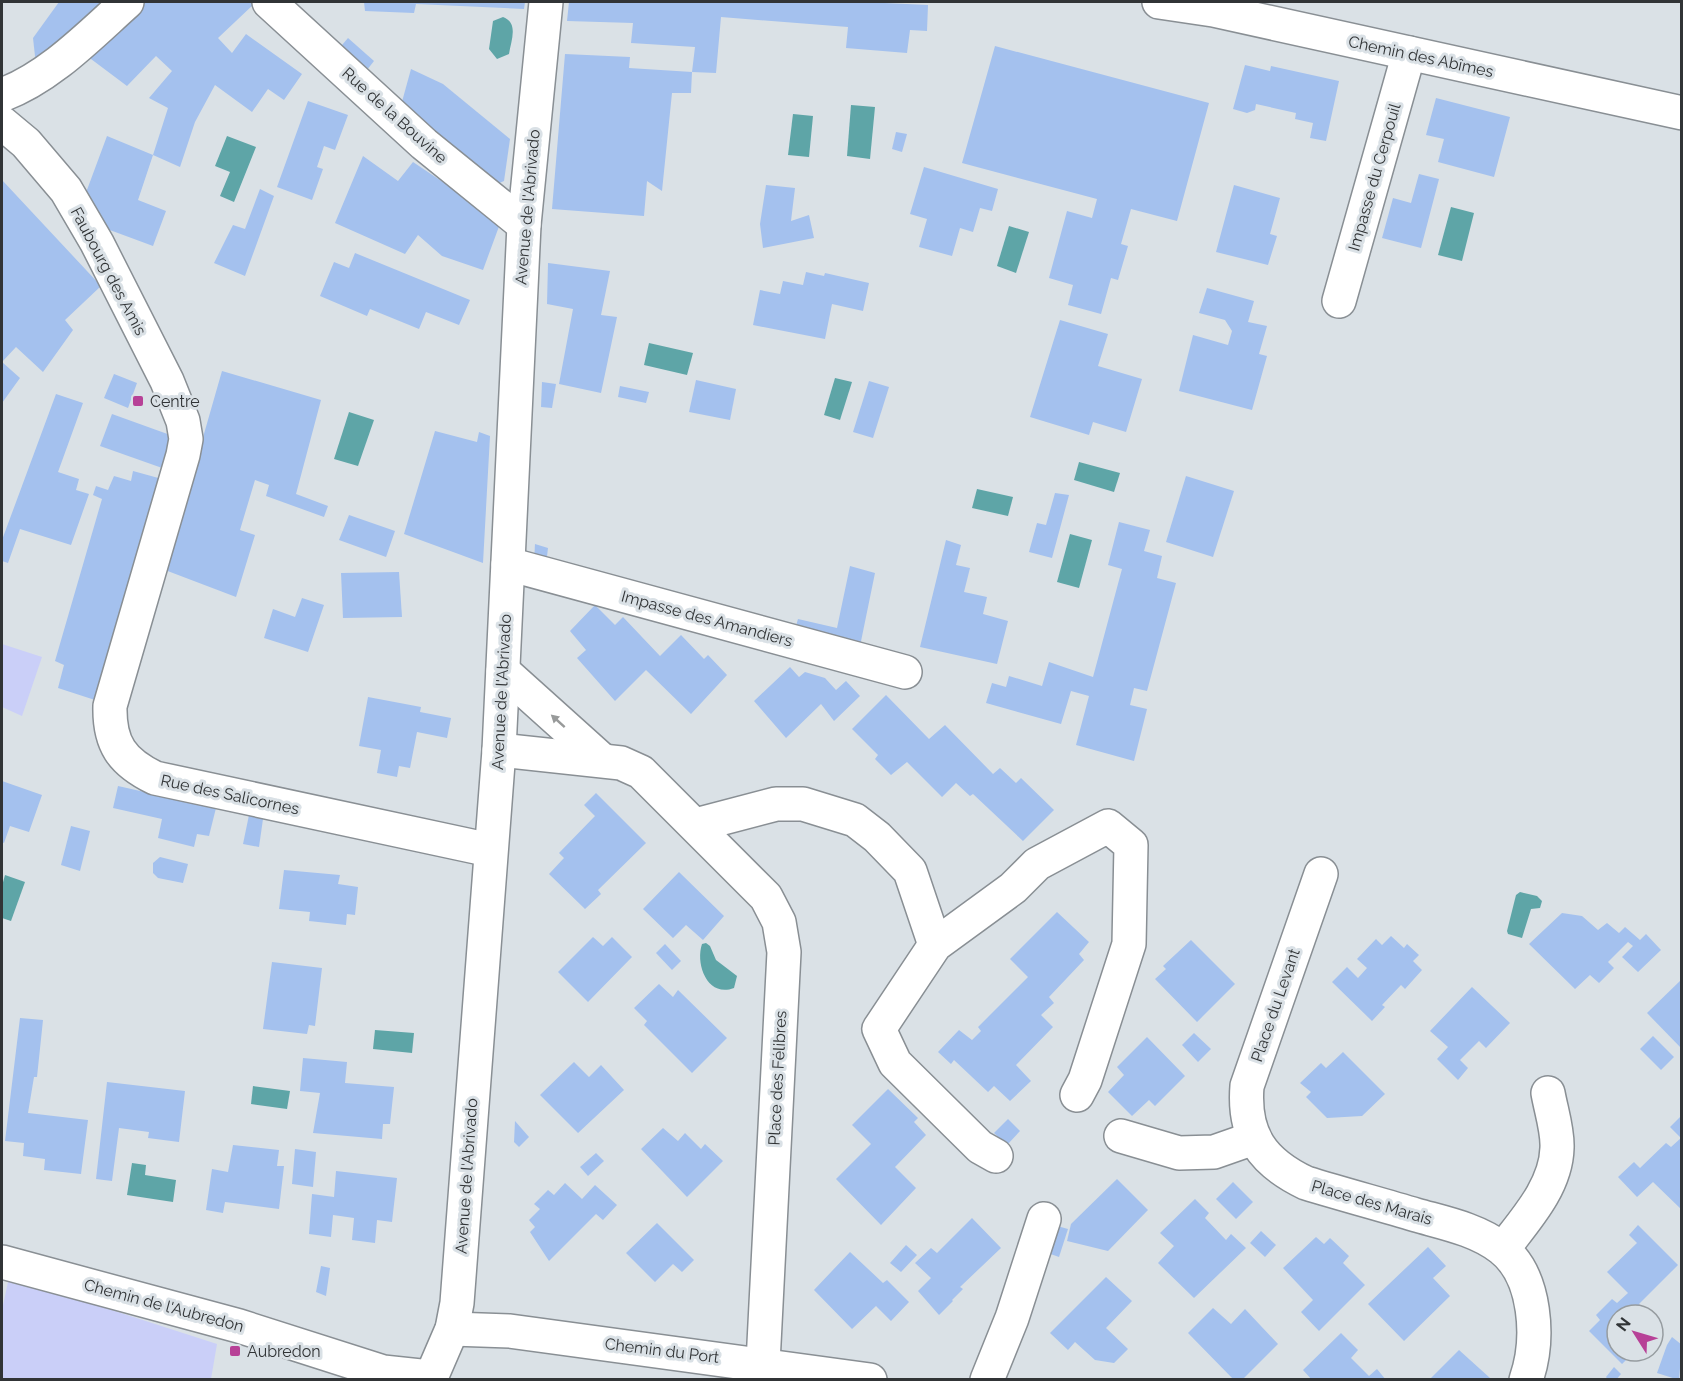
<svg xmlns="http://www.w3.org/2000/svg" width="1683" height="1381" font-family="Raleway,sans-serif">
	<style>
		.green { fill: #cacff8 }
		.water { fill: #5ea5a7 }
		.building { fill: #a4c1ee }
		.lines { fill: none; stroke-linecap: round; stroke-linejoin: round }
		.minor-casing { stroke: #898f94; stroke-width: 36 }
		.minor { stroke: #fff; stroke-width: 33 }
		.oneway { fill: #989a9a }
		.poi-dot { fill: #b74197; stroke: #dae1e6; stroke-width: 2 }
		.labels { text-anchor: middle; stroke-width: 6; stroke-linejoin: round; paint-order: stroke }
		.street-label { font-size: 16px; fill: #313436; stroke: #dae1e6 }
		.poi-label { font-size: 16px; fill: #313436; stroke: #dae1e6; text-anchor: start }
	</style>
	<rect width="100%" height="100%" fill="#dae1e6"/>
	<g class="green">
		<path d="M2,644l40,13 -20,59 -20,-9z"/>
		<path d="M8,1282l82,21 127,41 -6,35h-209v-69z"/>
	</g>
	<g class="water">
		<path d="M503,17c16,6 8,24 6,37l-12,5 -8,-10 4,-28z"/>
		<path d="M851,105l24,2 -5,52 -23,-3z"/>
		<path d="M793,114l20,2 -4,41 -21,-2z"/>
		<path d="M227,136l29,11 -22,55 -14,-6 10,-24 -15,-6z"/>
		<path d="M1451,207l23,6 -12,48 -24,-6z"/>
		<path d="M1009,226l20,6 -13,41 -19,-7z"/>
		<path d="M649,343l44,10 -6,22 -43,-10z"/>
		<path d="M835,378l17,4 -12,38 -16,-5z"/>
		<path d="M349,412l25,8 -16,46 -24,-7z"/>
		<path d="M1079,462l41,11 -6,19 -40,-12z"/>
		<path d="M977,489l36,8 -5,19 -36,-8z"/>
		<path d="M1070,534l22,6 -13,48 -22,-6z"/>
		<path d="M5,875l20,7 -14,39 -9,-3v-32z"/>
		<path d="M1520,892l17,4 5,5 -2,7 -9,1 -9,29 -14,-4 -1,-3 9,-36z"/>
		<path d="M706,943l4,3 6,14 21,16 -3,12c-26,10 -39,-23 -32,-44z"/>
		<path d="M375,1030l39,3 -2,20 -39,-4z"/>
		<path d="M253,1086l37,5 -3,18 -36,-5z"/>
		<path d="M132,1163l14,2 -1,10 31,5 -3,22 -46,-7z"/>
	</g>
	<g class="building">
		<path d="M59,2h53l-76,63 -3,-27z"/>
		<path d="M142,2h109l3,2 -36,34 14,15 14,-19 56,40 -18,26 -16,-11 -16,23 -37,-27 -20,37 -15,45 -27,-12 15,-47 -19,-10 23,-27 -16,-15 -29,30 -44,-33z"/>
		<path d="M364,2h161l-1,7 -108,-5 -2,9 -49,-2z"/>
		<path d="M569,2h294l65,3 -1,26 -17,-1 -3,23 -61,-5 2,-21 -127,-10 -5,56 -24,-1 3,-25 -64,-4 2,-20 -66,-2z"/>
		<path d="M348,38l26,23 -11,14 -26,-24z"/>
		<path d="M995,46l214,57 -32,118 -46,-12 -10,35 7,2 -10,34 -7,-2 -10,36 -33,-9 5,-20 -24,-7 18,-67 25,7 5,-19 -135,-36z"/>
		<path d="M565,54l65,3 -1,11 63,4 -1,21h-19l-10,98 -15,-10 -3,35 -92,-7z"/>
		<path d="M1245,65l25,6 1,-5 68,15 -13,60 -16,-3 3,-15 -18,-4 1,-6 -40,-9 -1,6 -8,3 -14,-4z"/>
		<path d="M411,69l32,15 67,55 -6,42 -7,3 -97,-75z"/>
		<path d="M1436,98l74,19 -16,60 -56,-15 6,-23 -18,-4z"/>
		<path d="M308,101l40,14 -13,35 -11,-4 -7,21 6,2 -11,31 -35,-13z"/>
		<path d="M896,132l11,2 -5,18 -10,-3z"/>
		<path d="M107,136l46,19 -15,45 28,11 -13,35 -54,-20 -15,-28z"/>
		<path d="M363,156l35,25 15,-19 88,59 -18,49 -41,-14 -24,-21 -13,19 -70,-31z"/>
		<path d="M924,167l74,22 -6,22 -12,-3 -7,24 -13,-4 -8,28 -33,-9 8,-28 -17,-5z"/>
		<path d="M1419,174l20,5 -18,69 -39,-10 11,-40 18,5z"/>
		<path d="M2,180l99,106 -36,34 8,10 -30,42 -27,-25 -14,15 18,16 -18,25z"/>
		<path d="M766,185l29,3 -4,33 18,-6 5,23 -51,10 -3,-24z"/>
		<path d="M1234,185l46,13 -10,36 7,2 -9,29 -52,-13z"/>
		<path d="M260,189l14,7 -29,80 -31,-13 19,-38 12,4z"/>
		<path d="M355,253l115,47 -11,25 -33,-13 -7,17 -49,-20 -3,7 -47,-20 14,-34 15,6z"/>
		<path d="M548,263l62,8 -9,44 16,2 -16,76 -42,-9 14,-75 -26,-5z"/>
		<path d="M806,272l18,4 1,-3 44,10 -6,28 -31,-7 -7,35 -72,-14 7,-35 20,4 3,-13 20,4z"/>
		<path d="M1207,288l47,13 -6,21 19,4 -8,28 8,2 -15,54 -73,-19 14,-56 35,10 4,-14 -7,-11 -26,-7z"/>
		<path d="M1060,320l48,14 -10,32 44,13 -16,53 -33,-10 -4,13 -59,-18z"/>
		<path d="M222,371l99,29 -25,94 32,12 -4,11 -58,-21 3,-11 -14,-5 -15,50 15,5 -19,62 -71,-27z"/>
		<path d="M114,374l23,9 -9,25 -24,-10z"/>
		<path d="M696,380l40,9 -6,31 -41,-8z"/>
		<path d="M869,381l20,6 -16,51 -20,-6z"/>
		<path d="M542,382l14,2 -4,24 -11,-1z"/>
		<path d="M620,386l29,6 -3,11 -28,-6z"/>
		<path d="M56,394l27,9 -25,69 21,7 -3,11 13,4 -18,51 -51,-16 -12,34 -6,-2v-21z"/>
		<path d="M112,414l61,22 -8,33 -65,-23z"/>
		<path d="M435,431l42,11 2,-10 11,4 -7,127 -79,-29z"/>
		<path d="M133,471l29,8 -64,222 -40,-13 6,-23 -9,-4 47,-162 -9,-4 3,-9 12,4 6,-14 17,5z"/>
		<path d="M1186,476l48,15 -21,66 -47,-15z"/>
		<path d="M1055,493l14,2 -17,63 -23,-6 8,-29 9,2z"/>
		<path d="M349,515l46,16 -9,26 -47,-17z"/>
		<path d="M1119,522l31,8 -6,21 18,5 -5,22 19,5 -29,108 -13,-3 -4,17 17,4 -13,52 -58,-16 13,-49 -18,-5 -10,33 -75,-21 6,-20 14,4 3,-11 33,10 7,-24 44,15 29,-108 -14,-4z"/>
		<path d="M946,540l15,5 -5,20 14,3 -6,24 23,5 -4,17 25,7 -11,43 -77,-17z"/>
		<path d="M535,544l13,4 -2,17 -12,-3z"/>
		<path d="M850,566l25,7 -16,78 -65,-19 4,-13 39,9z"/>
		<path d="M399,572l3,45 -59,1 -2,-45z"/>
		<path d="M302,598l22,7 -16,47 -44,-14 9,-29 22,8z"/>
		<path d="M595,605l20,20 8,-8 37,39 21,-21 23,24 4,-4 19,20 -36,39 -45,-44 -31,31 -38,-43 9,-8 -16,-19z"/>
		<path d="M790,667l9,10 6,-5 20,6 11,12 10,-9 14,15 -26,25 -13,-17 -35,34 -32,-37z"/>
		<path d="M886,695l43,44 16,-14 48,49 7,-6 16,15 5,-5 33,32 -31,31 -50,-47 -3,2 -14,-13 -14,14 -35,-35 -16,13 -16,-16 3,-4 -26,-26z"/>
		<path d="M368,697l53,10 -1,5 31,6 -4,20 -30,-6 -7,36 -11,-2 -2,11 -20,-4 4,-23 -22,-4z"/>
		<path d="M2,781l40,14 -13,37 -19,-6 -6,17 -2,-1z"/>
		<path d="M118,786l98,22 -7,28 -12,-2 -3,13 -36,-9 4,-19 -49,-11z"/>
		<path d="M596,793l50,50 -48,47 3,4 -16,15 -36,-35 15,-16 -5,-5 36,-37 -11,-11z"/>
		<path d="M249,815l14,4 -4,28 -16,-3z"/>
		<path d="M71,826l19,5 -10,40 -19,-6z"/>
		<path d="M160,857l28,7 -5,19 -25,-5 -5,-5v-10z"/>
		<path d="M284,870l56,5 -2,9 20,3 -3,28 -8,-1 -1,11 -37,-4 1,-9 -31,-3z"/>
		<path d="M679,872l45,44 -21,24 -17,-15 -13,13 -30,-29z"/>
		<path d="M1057,912l32,30 -10,12 5,6 -35,37 5,6 -13,12 12,12 -37,38 15,16 -21,20 -16,-15 -6,6 -34,-32 -3,4 -13,-12 21,-22 13,10 9,-9 -3,-4 50,-50 -18,-18z"/>
		<path d="M1562,913l20,3 16,14 9,-7 12,10 6,-6 15,13 6,-6 15,16 -23,22 -16,-15 11,-11 -5,-4 -20,20 6,6 -15,15 -9,-8 -15,14 -46,-45z"/>
		<path d="M1391,936l13,12 3,-4 12,11 -6,6 9,9 -17,19 -4,-4 -19,20 3,2 -13,14 -40,-39 15,-15 11,11 9,-10 -10,-9 19,-20 6,6z"/>
		<path d="M593,937l10,9 9,-9 20,20 -44,45 -30,-30z"/>
		<path d="M1191,940l44,44 -38,38 -42,-43 11,-10 -3,-3z"/>
		<path d="M665,944l16,17 -9,9 -16,-17z"/>
		<path d="M272,962l50,6 -7,58 -6,-1 -2,9 -44,-5z"/>
		<path d="M1682,979v70l-35,-36z"/>
		<path d="M659,984l14,13 5,-7 49,48 -35,35 -48,-48 3,-4 -13,-13z"/>
		<path d="M1472,987l38,36 -24,25 -7,-7 -19,19 8,8 -10,12 -21,-21 11,-12 -18,-16z"/>
		<path d="M20,1018l23,2 -6,57h-3l-6,36 60,7 -7,54 -37,-4 1,-11 -22,-3 1,-13 -19,-2z"/>
		<path d="M1194,1033l17,16 -13,13 -16,-17z"/>
		<path d="M1653,1036l21,21 -13,13 -21,-21z"/>
		<path d="M1147,1037l38,39 -30,30 -6,-6 -17,16 -24,-24 16,-17 -7,-8z"/>
		<path d="M1343,1052l42,42 -23,22 -35,2 -21,-21 5,-5 -11,-9 21,-20 5,5z"/>
		<path d="M303,1058l44,4 -2,21 49,4 -4,37h-7l-1,15 -69,-6 7,-40 -20,-2z"/>
		<path d="M574,1062l15,15 12,-12 23,25 -46,43 -38,-38z"/>
		<path d="M107,1082l78,9 -6,51 -31,-4 1,-6 -30,-4 -7,53 -16,-2z"/>
		<path d="M888,1089l30,29 -4,4 12,13 -31,32 21,21 -35,37 -45,-46 35,-35 -19,-19z"/>
		<path d="M1682,1115v95l-29,-28 -16,15 -19,-20 16,-15 6,6 26,-25 5,4 10,-9 -11,-11z"/>
		<path d="M1008,1119l12,12 -13,14 -13,-12z"/>
		<path d="M515,1121l14,16 -10,10 -5,-5z"/>
		<path d="M663,1128l15,13 7,-8 16,16 4,-5 18,17 -36,36 -46,-48z"/>
		<path d="M233,1145l46,5 -2,16h7l-5,43 -54,-7 -2,11 -17,-3 6,-41 16,3z"/>
		<path d="M295,1149l21,3 -3,35 -21,-3z"/>
		<path d="M596,1153l8,8 -16,15 -8,-9z"/>
		<path d="M336,1171l61,7 -5,44 -15,-2 -2,23 -23,-3 2,-22 -21,-3 -2,22 -22,-3 3,-40 22,3z"/>
		<path d="M1117,1179l31,31 -40,41 -41,-10 4,-17z"/>
		<path d="M1233,1182l20,20 -17,17 -20,-20z"/>
		<path d="M565,1183l17,16 13,-14 22,20 -14,15 -7,-6 -47,47 -19,-29 5,-5 -6,-7 11,-11 -6,-5 14,-14 6,5z"/>
		<path d="M1195,1199l14,14 -4,5 21,22 5,-6 15,14 -52,50 -36,-35 16,-17 -14,-13z"/>
		<path d="M972,1218l29,30 -41,39 3,2 -11,11 1,1 -14,14 -21,-24 13,-13 -16,-15 16,-15 6,5z"/>
		<path d="M657,1223l37,37 -12,12 -9,-8 -18,18 -29,-29z"/>
		<path d="M1050,1224l18,5 -9,28 -17,-6z"/>
		<path d="M1638,1225l40,40 -39,39 11,11h-33v36h18l-13,13 -33,-33 11,-11 -4,-5 16,-16 5,4 11,-10 -21,-21 30,-29 -8,-8z"/>
		<path d="M1261,1231l15,14 -11,12 -15,-14z"/>
		<path d="M1316,1237l8,7 6,-6 19,18 -6,7 22,22 -46,46 -18,-19 12,-12 -30,-32z"/>
		<path d="M906,1245l11,10 -16,17 -11,-9z"/>
		<path d="M1428,1247l18,19 -13,12 17,18 -46,45 -36,-37z"/>
		<path d="M850,1252l33,31 4,-3 22,22 -18,19 -15,-15 -24,23 -38,-39z"/>
		<path d="M321,1266l9,2 -4,28 -10,-4z"/>
		<path d="M1106,1277l26,24 -26,27 22,21 -14,14 -19,-3 -20,-18 -7,8 -18,-17z"/>
		<path d="M1213,1308l18,16 14,-15 33,35 -36,36h-8l-46,-47z"/>
		<path d="M1341,1333l17,17 -7,8 18,18 8,-7 9,11h-74l-9,-10z"/>
		<path d="M1672,1337l10,8 -3,35 -22,-7 10,-28z"/>
		<path d="M1459,1350l31,28 -2,2h-59z"/>
		<path d="M1614,1367l7,7 -5,6h-8l-2,-3z"/>
	</g>
	<g class="lines">
		<g class="minor-casing">
			<g id="minor">
				<path d="M269,2l155,142 100,81"/>
				<path d="M1159,2l54,8 469,103"/>
				<path d="M2,95c48,-18 87,-59 125,-93"/>
				<path d="M2,123l24,20 40,47 31,53 70,138 16,40 3,18 -3,16 -73,251c-1,38 12,56 45,72l335,72"/>
				<path d="M1339,301l70,-248"/>
				<path d="M508,564l397,108"/>
				<path d="M503,671l99,89"/>
				<path d="M499,750l122,13 20,9 125,125 13,25 5,30 -21,411"/>
				<path d="M696,825l80,-21h27l52,16 22,17 33,34 25,74"/>
				<path d="M1321,874l-74,212c-4,49 15,76 59,97 36,11 73,21 110,32 28,8 60,14 85,33 36,28 39,92 25,132"/>
				<path d="M1121,1136l58,17 35,-1 40,-14"/>
				<path d="M996,1156l-16,-9 -85,-84 -16,-34 56,-84 78,-57 24,-24 71,-38 23,19 -2,99 -44,136 -8,15"/>
				<path d="M1503,1249c22,-29 53,-62 54,-101 1,-17 -6,-38 -9,-55"/>
				<path d="M2,1262l237,64 144,46 47,5"/>
				<path d="M452,1329l58,2 360,49"/>
				<path d="M430,1380l22,-51 5,-26 42,-553 25,-525 22,-223"/>
				<path d="M987,1380l25,-62 32,-99"/>
			</g>
		</g>
		<use href="#minor" class="minor"/>
	</g>
	<defs><path id="oneway-solid" d="M-6-.8H1V-3.2L6.5 0L1 3.2V.8H-6Z" transform="scale(1.5)"/></defs>
	<use class="oneway" href="#oneway-solid" transform="translate(558 721) rotate(-138)"/>
	<g class="poi-dot">
		<rect x="132" y="395" width="12" height="12" rx="3"/>
		<rect x="229" y="1345" width="12" height="12" rx="3"/>
	</g>
	<g class="labels">
		<g class="street-label">
			<text transform="translate(1421 56) rotate(12)" y="6">Chemin des Abîmes</text>
			<text transform="translate(395 115) rotate(42)" y="6">Rue de la Bouvine</text>
			<text transform="translate(1374 177) rotate(-74)" y="6">Impasse du Cerpouil</text>
			<text transform="translate(527 207) rotate(-85)" y="6">Avenue de l'Abrivado</text>
			<text transform="translate(109 271) rotate(62)" y="6">Faubourg des Amis</text>
			<text transform="translate(707 618) rotate(15)" y="6">Impasse des Amandiers</text>
			<text transform="translate(501 692) rotate(-87)" y="6">Avenue de l'Abrivado</text>
			<text transform="translate(230 794) rotate(12)" y="6">Rue des Salicornes</text>
			<text transform="translate(1275 1005) rotate(-71)" y="6">Place du Levant</text>
			<text transform="translate(777 1078) rotate(-87)" y="6">Place des Félibres</text>
			<text transform="translate(466 1176) rotate(-86)" y="6">Avenue de l'Abrivado</text>
			<text transform="translate(1372 1202) rotate(16)" y="6">Place des Marais</text>
			<text transform="translate(164 1305) rotate(15)" y="6">Chemin de l'Aubredon</text>
			<text transform="translate(662 1350) rotate(7)" y="6">Chemin du Port</text>
		</g>
		<g class="poi-label">
			<text x="150" y="407">Centre</text>
			<text x="247" y="1357">Aubredon</text>
		</g>
	</g>
	<rect width="1683" height="1381" fill="none" stroke="#313436" stroke-width="6"/>
	<g transform="translate(1635 1333) rotate(307)"><circle r="28" fill="#dae1e6" stroke="#969ca0" stroke-width="1.5"/>
	<path d="M0-4.5L10 22L0 15L-10 22Z" fill="#b74197"/>
	<text y="-9" font-size="16" font-weight="bold" text-anchor="middle" fill="#313436">N</text>
	</g>
</svg>
